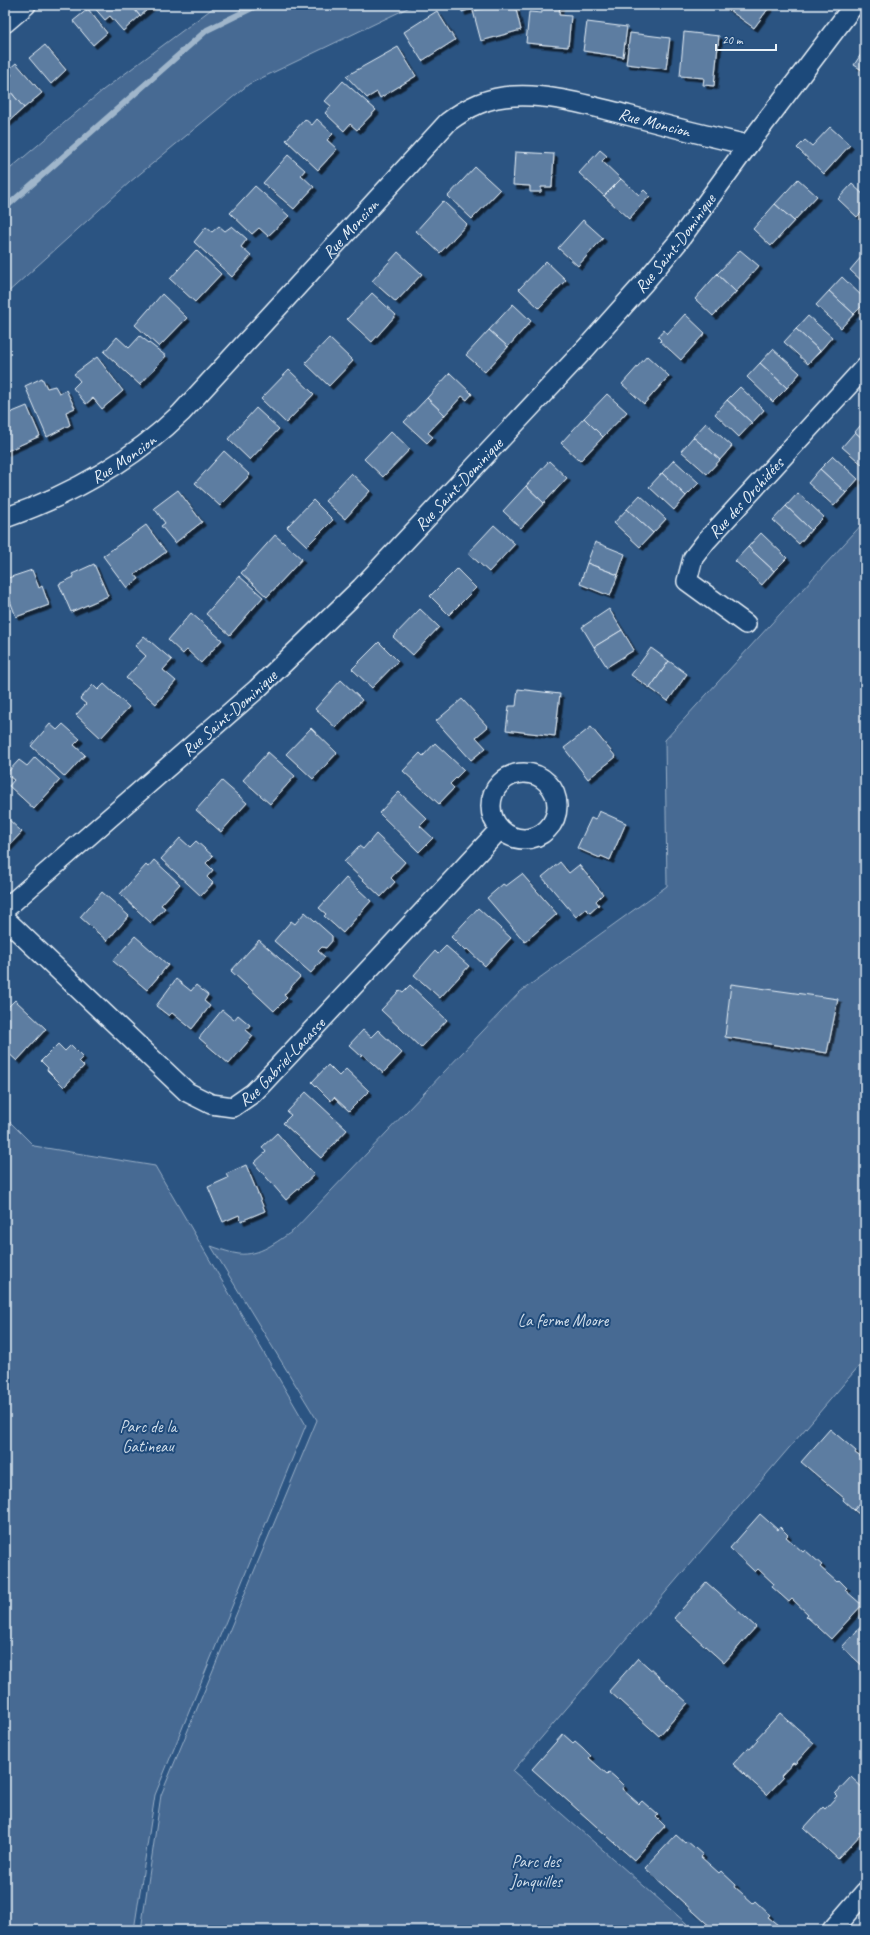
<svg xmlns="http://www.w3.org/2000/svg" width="870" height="1935" font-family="Caveat,sans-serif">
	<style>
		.green { fill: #476b93; stroke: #98aec6 }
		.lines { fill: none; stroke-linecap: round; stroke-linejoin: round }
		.stream { stroke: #a0b6cb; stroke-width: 6 }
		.building { fill: #5d7da1; stroke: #e8f1f8; filter: url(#shadow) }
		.street-casing { stroke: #e8f1f8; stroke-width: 22 }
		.street { stroke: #1f4a7a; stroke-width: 19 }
		.labels { text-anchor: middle; stroke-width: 4; stroke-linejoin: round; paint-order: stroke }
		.street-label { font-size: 17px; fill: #e8f1f8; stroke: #1f4a7a }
		.park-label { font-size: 17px; fill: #d0dde9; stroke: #1f4a7a }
	</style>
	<defs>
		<filter id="shadow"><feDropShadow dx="3.5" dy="3.5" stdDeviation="0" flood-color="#0009"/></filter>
	</defs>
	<rect width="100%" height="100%" fill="#2b5482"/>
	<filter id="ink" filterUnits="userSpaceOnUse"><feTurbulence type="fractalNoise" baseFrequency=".025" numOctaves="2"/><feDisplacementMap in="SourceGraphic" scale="8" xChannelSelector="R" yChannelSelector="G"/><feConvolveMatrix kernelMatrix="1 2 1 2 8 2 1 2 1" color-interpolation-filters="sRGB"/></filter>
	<g filter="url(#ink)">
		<g class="green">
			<path d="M217,5h197l-165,79 -119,98 -125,113v-122l98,-83z"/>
			<path d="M865,521v838l-352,412 181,159h-553l20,-135 156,-375 -106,-174c9,3 19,7 28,8 21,2 37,-12 54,-23l227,-239 147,-106 -2,-146z"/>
			<path d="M5,1117l29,29 121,20 151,259 -151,370 -21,135h-129z"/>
		</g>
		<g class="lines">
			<path class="stream" d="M5,208l202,-178 51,-25"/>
		</g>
		<g class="building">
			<path d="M92,5h39l9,11 -17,15 -13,-15 -5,4z"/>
			<path d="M131,5h22l-13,11z"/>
			<path d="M461,5h16l1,2 -16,5z"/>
			<path d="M498,5h17l6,25 -40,11 -8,-30z"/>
			<path d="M542,5h18l-1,10 12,1 -3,31 -42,-4 3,-31 13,1z"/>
			<path d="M722,5h49l-17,23z"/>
			<path d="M88,9l19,24 -14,12 -20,-24z"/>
			<path d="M437,11l18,29 -33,21 -18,-29z"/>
			<path d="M587,22l40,5 -4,30 -40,-6z"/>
			<path d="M684,32l35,4 -5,50 -11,-1 1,-7 -24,-2z"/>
			<path d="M630,33l40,5 -4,31 -40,-5z"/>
			<path d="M45,45l21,25 -15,14 -22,-26z"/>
			<path d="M398,47l18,29 -36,22 -3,-6 -10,6 -21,-22z"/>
			<path d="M865,48v24l-11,-7z"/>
			<path d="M16,63l26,30 -18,15 -19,-23v-4l7,-6 -4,-5z"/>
			<path d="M343,81l33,29 -19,20 -7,-6 -6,7 -19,-18 6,-7 -6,-5z"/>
			<path d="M5,85l19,23 -17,15 -2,-3z"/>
			<path d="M305,119l7,6 5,-6 16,15 -6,6 10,9 -19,21 -32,-30z"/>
			<path d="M830,127l20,18 -26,29 -27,-26 8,-8 7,6z"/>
			<path d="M600,150l7,6 -5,5 19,18 -17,17 -25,-23z"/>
			<path d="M515,152l39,2 -2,33h-11v5h-11v-6l-17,-1z"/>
			<path d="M288,155l17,15 -4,5 13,12 -20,22 -31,-26z"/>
			<path d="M475,167l25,23 -28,29 -24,-23z"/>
			<path d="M621,179l18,16 5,-5 6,6 -21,23 -25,-23z"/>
			<path d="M798,179l19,17 -23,25 -19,-17z"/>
			<path d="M852,184l13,12v13l-8,8 -19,-18z"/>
			<path d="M255,186l34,30 -21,20 -9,-8 -7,6 -22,-21z"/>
			<path d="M443,201l24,23 -27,29 -24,-22z"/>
			<path d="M775,204l19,17 -23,25 -18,-17z"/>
			<path d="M583,220l20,18 -25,28 -20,-18z"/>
			<path d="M219,226l6,5 7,-5 15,13 -6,8 10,9 -19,21 -38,-35 12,-15 6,5z"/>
			<path d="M196,250l25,24 -26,28 -25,-23z"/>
			<path d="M740,250l19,16 -23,26 -19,-18z"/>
			<path d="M398,252l24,22 -26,28 -24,-21z"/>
			<path d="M862,256l3,2v26l-15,-14z"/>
			<path d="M546,261l20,19 -27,28 -20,-19z"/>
			<path d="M717,274l19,18 -23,24 -18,-17z"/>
			<path d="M842,277l23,22v4l-11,11 -25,-23z"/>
			<path d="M829,291l25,23 -13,14 -25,-23z"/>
			<path d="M372,293l24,22 -24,27 -25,-23z"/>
			<path d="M162,294l25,24 -28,29 -24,-22z"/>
			<path d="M513,304l18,17 -23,26 -19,-17z"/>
			<path d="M685,314l20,19 -24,27 -21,-19 1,-1 -3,-3 6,-7 3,4z"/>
			<path d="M808,316l24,21 -12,14 -24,-22z"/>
			<path d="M796,329l24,22 -12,13 -24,-22z"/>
			<path d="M489,330l19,17 -23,25 -19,-17z"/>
			<path d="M140,336l26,20 -26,29 -36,-33 13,-15 12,11z"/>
			<path d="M329,338l24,23 -24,25 -24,-23z"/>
			<path d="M773,349l27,24 -13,15 -27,-25z"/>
			<path d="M647,356l22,20 -25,28 -22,-20z"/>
			<path d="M97,357l26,34 -21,18 -9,-11 -7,6 -13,-16 7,-7 -6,-7z"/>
			<path d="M760,363l27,25 -14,14 -26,-25z"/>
			<path d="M289,370l25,24 -28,29 -25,-24z"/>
			<path d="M450,373l22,21 -5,6 -5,-4 -17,19 -18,-17z"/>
			<path d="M42,378l5,10 8,-2 4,7 7,-3 9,18 -9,4 4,13 -23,12 -22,-51z"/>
			<path d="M740,387l24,23 -12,13 -25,-23z"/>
			<path d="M607,394l20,18 -24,25 -19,-19z"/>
			<path d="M427,398l18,17 -17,18 5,4 -6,6 -23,-21z"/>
			<path d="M727,400l25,23 -13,14 -24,-23z"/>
			<path d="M27,406l13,30 -35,16v-37z"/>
			<path d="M256,408l23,21 -29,31 -22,-21z"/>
			<path d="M584,418l19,19 -23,24 -19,-18z"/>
			<path d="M865,420v21l-10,-9z"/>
			<path d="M706,423l26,23 -12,14 -27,-23z"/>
			<path d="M391,431l19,18 -27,28 -19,-18z"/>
			<path d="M855,432l10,9v26l-23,-20z"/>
			<path d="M693,437l27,23 -13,14 -26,-23z"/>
			<path d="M224,451l26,24 -30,31 -25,-23z"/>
			<path d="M833,456l25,23 -12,14 -26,-24z"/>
			<path d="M674,460l25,23 -13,13 -24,-23z"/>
			<path d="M549,461l18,17 -23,25 -18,-17z"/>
			<path d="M820,469l26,24 -12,13 -26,-23z"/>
			<path d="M351,473l19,18 -25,28 -20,-18z"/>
			<path d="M662,473l24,23 -12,14 -25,-23z"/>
			<path d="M526,486l18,17 -23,25 -18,-17z"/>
			<path d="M178,490l24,32 -27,21 -14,-17 4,-3 -11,-15z"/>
			<path d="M798,493l26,24 -13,13 -25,-24z"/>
			<path d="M640,495l26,24 -13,14 -26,-24z"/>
			<path d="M313,500l20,20 -26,26 -20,-19z"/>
			<path d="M786,506l25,24 -12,14 -26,-24z"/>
			<path d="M627,509l26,24 -13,14 -26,-24z"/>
			<path d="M146,525l20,27 -31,22 4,5 -12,9 -24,-32z"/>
			<path d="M494,525l21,19 -26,28 -21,-19z"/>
			<path d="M761,533l26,25 -13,13 -26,-24z"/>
			<path d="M275,535l27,24 -35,38 -26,-24z"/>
			<path d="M595,542l30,12 -7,21 -31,-12z"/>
			<path d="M748,547l26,24 -12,14 -27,-24z"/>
			<path d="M587,563l31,12 -8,21 -30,-12z"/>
			<path d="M94,564l14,32 -37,16 -12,-28 15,-7 -2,-3z"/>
			<path d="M457,569l19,19 -27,27 -19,-19z"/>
			<path d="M32,570l7,18 3,-2 7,19 -33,12 -11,-30v-8z"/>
			<path d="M239,576l24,21 -33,38 -24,-21z"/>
			<path d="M420,609l19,18 -26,28 -20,-18z"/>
			<path d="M609,609l13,21 -28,17 -12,-20z"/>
			<path d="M191,613l31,27 -21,23 -14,-13 -4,4 -15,-14z"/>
			<path d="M622,630l12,20 -27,17 -13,-20z"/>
			<path d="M144,636l28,24 -9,10 13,11 -20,23 -30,-26 20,-22 -11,-10z"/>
			<path d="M379,642l19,19 -26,27 -20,-19z"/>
			<path d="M651,648l18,13 -19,27 -19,-13z"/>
			<path d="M669,661l18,13 -19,27 -18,-13z"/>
			<path d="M341,680l21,20 -26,28 -21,-19z"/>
			<path d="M104,684l25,23 -28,31 -25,-23 10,-11 -6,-5 13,-14 5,5z"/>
			<path d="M518,689l42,5 -5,42 -49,-6 3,-24h7z"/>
			<path d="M462,699l26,28 -12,10 10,11 -15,12 -35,-39z"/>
			<path d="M50,724l7,6 6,-6 17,15 -6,6 11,10 -20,22 -34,-31z"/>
			<path d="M591,727l25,30 -28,22 -24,-31z"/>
			<path d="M311,728l26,25 -24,26 -27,-25z"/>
			<path d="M435,743l29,27 -14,14 4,4 -15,16 -36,-33 17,-18 3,3z"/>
			<path d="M268,752l27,24 -25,28 -27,-24z"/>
			<path d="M35,757l25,23 -26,29 -25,-23 5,-6 -8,-6 13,-14 8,6z"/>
			<path d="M222,781l25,22 -26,29 -25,-22z"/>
			<path d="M399,792l28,27 -7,7 13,12 -14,14 -40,-39z"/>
			<path d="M599,811l27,12 -16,37 -9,-4 -1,2 -23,-10 14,-30 4,2z"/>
			<path d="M5,816l17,16 -17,18z"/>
			<path d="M376,834l29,28 -14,16 4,4 -14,15 -37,-35 15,-16 4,3z"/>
			<path d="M180,838l10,9 6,-6 17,15 -7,7 7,7 -6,7 6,6 -12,13 -40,-37z"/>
			<path d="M154,860l26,24 -19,21 4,3 -14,15 -31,-29 26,-29 2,2z"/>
			<path d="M560,862l9,11 10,-8 24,29 -7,7 3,4 -9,8 -4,-4 -10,8 -34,-40z"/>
			<path d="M522,874l35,40 -32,28 -38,-44 16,-14 3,2z"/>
			<path d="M346,878l25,23 -28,32 -19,-17 2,-2 -7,-6z"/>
			<path d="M102,892l27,24 -22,25 -27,-24z"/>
			<path d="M478,908l33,30 -26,28 -18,-17 -2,2 -14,-14z"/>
			<path d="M305,912l27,24v5l-6,7 -4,-1 -4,4 7,6 -14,16 -37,-32 17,-20 4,3z"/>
			<path d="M135,936l33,29 -21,25 -34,-29z"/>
			<path d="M259,940l41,37 -16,18 3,3 -13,13 -43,-40z"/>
			<path d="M446,946l23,20 -29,32 -26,-23 21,-24 3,3z"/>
			<path d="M176,979l15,12 5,-6 12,10 -4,6 6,5 -18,23 -20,-16 -3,3 -13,-10z"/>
			<path d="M731,984l107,15 -11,54 -102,-16z"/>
			<path d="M410,985l37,35 -26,28 -40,-38 19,-20 3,2z"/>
			<path d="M15,1000l31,29 -29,32 -12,-11v-40z"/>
			<path d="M222,1010l12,10 4,-5 12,10 -4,5 7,6 -24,28 -30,-26z"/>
			<path d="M363,1030l8,7 7,-7 24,23 -19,20 -21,-19 -1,2 -12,-11z"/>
			<path d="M58,1044l7,7 6,-6 12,12 -4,4 5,5 -20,21 -17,-17 1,-2 -7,-7z"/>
			<path d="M328,1065l11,11 7,-7 23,22 -20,20 -15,-14 -3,4 -19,-19z"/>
			<path d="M306,1092l41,38 -26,28 -38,-35 8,-8 -4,-3z"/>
			<path d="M277,1133l37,42 -28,25 -32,-37 12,-11 -4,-5z"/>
			<path d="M246,1165l19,46 -24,10 -2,-6 -16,7 -15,-35 20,-9 -2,-4z"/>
			<path d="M830,1429l26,22 -1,2 10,7v38l-11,12 -11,-10 1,-2 -43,-36z"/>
			<path d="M865,1498v17l-3,-3 -3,2 -5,-4z"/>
			<path d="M760,1514l18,16 2,-3 8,8 -2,2 17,15 2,-2 17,15 -2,2 17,15 2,-2 8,8 -2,2 17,15 -31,34 -25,-23 2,-2 -16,-15 -3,3 -17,-15 2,-3 -16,-15 -3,3 -25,-24z"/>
			<path d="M706,1582l50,45 -32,36 -50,-45z"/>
			<path d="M865,1622v46l-23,-21z"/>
			<path d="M638,1658l50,45 -29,33 -50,-45z"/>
			<path d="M780,1713l34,30 -19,21 -2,-1 -12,13 2,2 -16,17 -34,-31 15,-16 2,1 8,-9 -2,-1z"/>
			<path d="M563,1734l10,9 2,-2 8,7 8,8 -2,2 18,16 2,-2 7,6 8,8 -2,3 17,15 3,-3 16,14 -2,2 9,9 -31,34 -102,-91z"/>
			<path d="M851,1777l14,13v36l-6,7 2,1 -23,25 -34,-31 19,-21 2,2 12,-13 -2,-2z"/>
			<path d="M676,1835l9,8 2,-2 16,14 -2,2 18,16 2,-2 15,14 -1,2 18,16 2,-2 15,14 -2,2 10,8 -4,5h-60l-69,-62z"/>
		</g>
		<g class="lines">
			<g class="street-casing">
				<g id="street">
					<path d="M5,23l21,-18"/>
					<path id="s1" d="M5,518c65,-23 126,-56 176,-105l267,-291c20,-15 40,-25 66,-26 39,-2 76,10 113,19 41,11 81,21 121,30"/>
					<path id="s2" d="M746,624l-59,-43 6,-23 14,-18 158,-173"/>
					<circle cx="524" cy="806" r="33"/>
					<path id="s3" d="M5,909l252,-220 104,-101 225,-240 57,-64 35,-42 70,-97 106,-140"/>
					<path id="s4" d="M5,919l182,173 24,12 22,3 20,-14 7,-7 240,-257"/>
					<path d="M832,1930l33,-38"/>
				</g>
			</g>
			<use href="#street" class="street"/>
		</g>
	</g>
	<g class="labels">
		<g class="street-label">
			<text dy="6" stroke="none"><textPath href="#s1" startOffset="817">Rue Moncion</textPath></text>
			<text dy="6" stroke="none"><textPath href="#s1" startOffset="457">Rue Moncion</textPath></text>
			<text dy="6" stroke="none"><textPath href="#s3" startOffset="946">Rue Saint-Dominique</textPath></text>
			<text dy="6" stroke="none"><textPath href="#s1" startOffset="133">Rue Moncion</textPath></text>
			<text dy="6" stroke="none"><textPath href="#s3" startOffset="622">Rue Saint-Dominique</textPath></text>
			<text dy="6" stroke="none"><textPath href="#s2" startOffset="177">Rue des Orchidées</textPath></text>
			<text dy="6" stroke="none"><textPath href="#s3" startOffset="298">Rue Saint-Dominique</textPath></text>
			<text dy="6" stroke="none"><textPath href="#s4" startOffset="367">Rue Gabriel-Lacasse</textPath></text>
		</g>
		<g class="park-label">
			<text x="563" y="1326">La ferme Moore</text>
			<text x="148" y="1432">Parc de la<tspan x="148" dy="20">Gatineau</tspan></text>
			<text x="536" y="1867">Parc des<tspan x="536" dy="20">Jonquilles</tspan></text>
		</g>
	</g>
	<rect width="870" height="1935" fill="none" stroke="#1f4a7a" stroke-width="20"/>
	<rect x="10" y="10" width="850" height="1915" fill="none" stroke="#e8f1f8" stroke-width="1.5" filter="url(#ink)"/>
	<path d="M716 44v6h60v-6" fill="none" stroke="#e8f1f8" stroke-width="2"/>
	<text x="722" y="44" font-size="12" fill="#e8f1f8" stroke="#1f4a7a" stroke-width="3" paint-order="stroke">20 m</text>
</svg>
